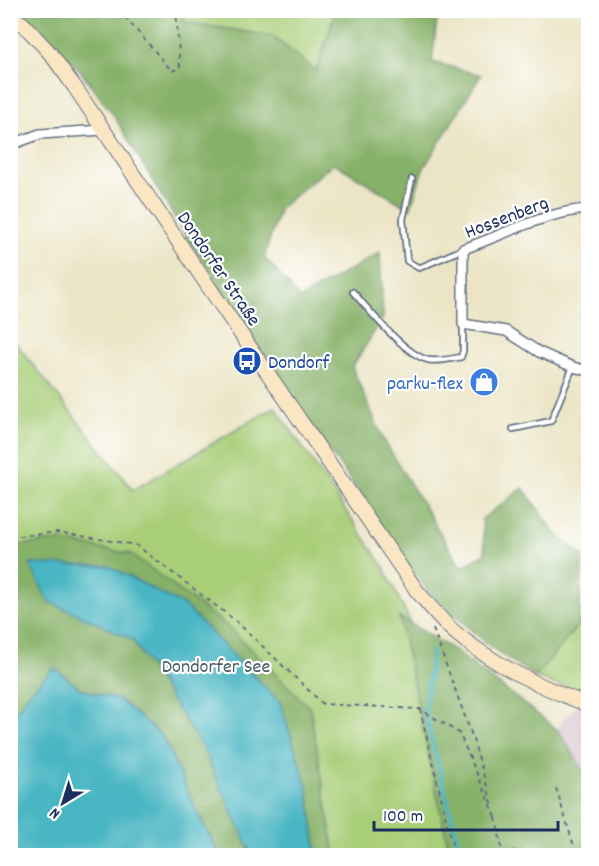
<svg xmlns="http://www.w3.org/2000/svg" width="599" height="866" font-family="Dekko,sans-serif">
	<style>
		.industrial { fill: #d2bdc8 }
		.green { fill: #a8ce78; stroke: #627e6b; stroke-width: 1.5 }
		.forest { fill: #86b168; stroke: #507063; stroke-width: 1.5 }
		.water { fill: #48b6c3; stroke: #327290; stroke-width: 1.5 }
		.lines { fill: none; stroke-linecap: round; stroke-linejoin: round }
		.stream { stroke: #48b6c3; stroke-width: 4 }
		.service-casing { stroke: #646f82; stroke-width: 8 }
		.minor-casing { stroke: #646f82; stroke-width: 12 }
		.secondary-casing { stroke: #646f82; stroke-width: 16 }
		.path { stroke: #646f82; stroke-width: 2; stroke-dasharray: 4.5 4.5; stroke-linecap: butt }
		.service { stroke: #fff; stroke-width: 4.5 }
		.minor { stroke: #fff; stroke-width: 9 }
		.secondary { stroke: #fbe6c4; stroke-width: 14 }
		.labels { text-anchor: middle; stroke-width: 4.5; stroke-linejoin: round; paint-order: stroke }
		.street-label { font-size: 20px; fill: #1b2f5e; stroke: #fff }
		.transit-label { font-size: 20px; fill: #164399; stroke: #fff; text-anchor: start }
		.shop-label { font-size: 20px; fill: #366cbe; stroke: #fff; text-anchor: end }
		.park-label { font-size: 20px; fill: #455f66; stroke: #fff }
	</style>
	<rect width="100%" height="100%" fill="#fff"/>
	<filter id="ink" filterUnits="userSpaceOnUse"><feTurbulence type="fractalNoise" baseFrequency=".0167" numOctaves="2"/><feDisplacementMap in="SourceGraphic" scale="12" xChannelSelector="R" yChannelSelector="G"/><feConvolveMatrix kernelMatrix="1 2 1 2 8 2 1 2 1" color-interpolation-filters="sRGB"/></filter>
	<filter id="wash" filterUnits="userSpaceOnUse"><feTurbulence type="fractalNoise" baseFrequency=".008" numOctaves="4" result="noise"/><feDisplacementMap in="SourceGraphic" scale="24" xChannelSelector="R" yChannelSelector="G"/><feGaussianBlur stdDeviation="1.35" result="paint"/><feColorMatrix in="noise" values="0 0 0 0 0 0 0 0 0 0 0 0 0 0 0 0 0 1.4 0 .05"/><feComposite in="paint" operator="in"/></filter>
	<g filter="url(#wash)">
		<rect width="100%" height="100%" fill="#ebe5c5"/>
		<path class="industrial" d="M588,698v80l-30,-48 7,-13z"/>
		<g class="green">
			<path d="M183,11h153l-20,60 -44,-35 -89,-14z"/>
			<path d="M10,336l123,154 142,-83 107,157 67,138 44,153h-482z"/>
			<path d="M579,624l9,5v67l-53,-19z"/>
		</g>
		<g class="forest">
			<path d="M22,11h161l1,11 88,14 44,35 20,-60h102l-6,51 49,13 -58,94 -13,40 -76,-46 -54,45 -16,49 36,42 80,-47 3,66 -31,49 31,72 78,128 24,-13 -3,-35 41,-31 34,47 26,21 -4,68 -44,53 -44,-30 -60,-52 -37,-49 -39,-60 -64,-88 -110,-170 -68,-114 -36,-47z"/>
			<path d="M59,541l72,13 96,72 83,82 25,147h-18l-9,-65 -28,-88 -232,-101 84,38 71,109 49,107h-32l-21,-39 -37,-80 -43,-36 -38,-11 -27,-21 -43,50v-172z"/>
			<path d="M399,617l52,31 107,82 30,48v77h-138z"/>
		</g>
		<g class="water">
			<path d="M30,564l79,2 76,40 95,96 28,88 9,65h-65l-49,-107 -71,-109 -84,-38z"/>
			<path d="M54,668l27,21 38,11 43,36 37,80 21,39h-209v-137l19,-26z"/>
		</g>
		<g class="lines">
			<g class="stream">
				<path d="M425,711l7,-60"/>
				<path d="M425,714l35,136 -4,1"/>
				<path d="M437,856l15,-4"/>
			</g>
		</g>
	</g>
	<g filter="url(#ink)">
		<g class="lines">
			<g class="service-casing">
				<g id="service">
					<path d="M412,179l-9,40 4,42 12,7 44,-19"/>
					<path d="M353,292c16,18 52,63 75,68 11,2 22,-1 33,-3l2,-6v-27"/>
					<path d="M513,429l38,-8 22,-54"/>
				</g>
			</g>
			<g class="minor-casing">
				<g id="minor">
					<path d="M10,145l30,-11 64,-4"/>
					<path d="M588,209c-44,3 -84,26 -125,40v75l43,7 33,21 34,15 15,4"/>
				</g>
			</g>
			<g class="secondary-casing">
				<path id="secondary" d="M10,16l13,8 27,29 24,33 134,200 209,305c13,15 26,32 41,44 39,32 84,52 130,70"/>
			</g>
			<g class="path">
				<path d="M119,10l53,61 8,-3 -4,-58"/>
				<path d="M10,537l47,-5 79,13 100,76 87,83 97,5 39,24 37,84"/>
				<path d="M433,629l38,104 22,73"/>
				<path d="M420,709l35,147"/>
				<path d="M556,788l21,68"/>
				<path d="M496,817l7,39"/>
				<path d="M503,852c9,-1 21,-3 28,4"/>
			</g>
			<use href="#service" class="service"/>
			<use href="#minor" class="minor"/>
			<use href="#secondary" class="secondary"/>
		</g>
	</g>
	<defs>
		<g id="bus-disc" transform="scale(1.5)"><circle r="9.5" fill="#1a4fb4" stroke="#fff"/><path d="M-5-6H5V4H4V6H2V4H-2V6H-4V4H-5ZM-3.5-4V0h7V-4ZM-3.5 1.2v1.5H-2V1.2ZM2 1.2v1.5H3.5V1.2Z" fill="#fff"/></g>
		<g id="shop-disc" transform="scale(1.5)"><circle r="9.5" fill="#3f7fe0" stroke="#fff"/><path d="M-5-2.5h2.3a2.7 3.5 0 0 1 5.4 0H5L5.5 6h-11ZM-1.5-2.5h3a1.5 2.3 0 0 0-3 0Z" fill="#fff"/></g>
	</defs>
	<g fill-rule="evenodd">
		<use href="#bus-disc" x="247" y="361"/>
		<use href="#shop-disc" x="484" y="382"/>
	</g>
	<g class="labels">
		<g class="street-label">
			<text transform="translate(506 216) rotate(-21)" y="7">Hossenberg</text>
			<text transform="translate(220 268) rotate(56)" y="7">Dondorfer Straße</text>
		</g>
		<g class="transit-label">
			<text x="268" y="368">Dondorf</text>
		</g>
		<g class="shop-label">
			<text x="463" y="389">parku-flex</text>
		</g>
		<g class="park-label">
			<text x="216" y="672">Dondorfer See</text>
		</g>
	</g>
	<rect width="599" height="866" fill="none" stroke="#fff" stroke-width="36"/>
	<g transform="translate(63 803) rotate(218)" stroke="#ffffff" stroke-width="4.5" paint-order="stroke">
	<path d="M0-4.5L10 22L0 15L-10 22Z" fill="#1b2f5e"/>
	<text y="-9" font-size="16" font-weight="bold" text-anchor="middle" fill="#1b2f5e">N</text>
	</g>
	<path d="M374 821v9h184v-9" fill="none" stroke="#1b2f5e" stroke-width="3"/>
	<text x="383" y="821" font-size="18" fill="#1b2f5e" stroke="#ffffff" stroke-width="4.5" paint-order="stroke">100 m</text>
</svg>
